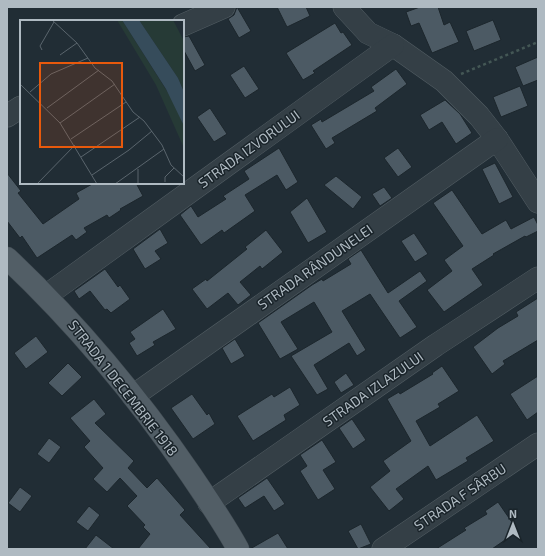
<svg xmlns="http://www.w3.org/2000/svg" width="545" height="556" font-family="'Exo 2',sans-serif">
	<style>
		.building { fill: #4c5a64; stroke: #1c262c }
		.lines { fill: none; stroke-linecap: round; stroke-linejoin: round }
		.minor-casing { stroke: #525d63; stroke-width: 23 }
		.major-casing { stroke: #3e484f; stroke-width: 23 }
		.path { stroke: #445755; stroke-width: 2.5; stroke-dasharray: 3 3; stroke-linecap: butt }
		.minor { stroke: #343f46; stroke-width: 22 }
		.major { stroke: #525e66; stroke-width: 22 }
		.labels { text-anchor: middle; stroke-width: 3; stroke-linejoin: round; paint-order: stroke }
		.street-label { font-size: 14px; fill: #afbac2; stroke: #1a242a }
		.inset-road { fill: none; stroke: #5a656d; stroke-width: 1 }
		.view { fill: #e8590c; fill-opacity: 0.15; stroke: #e8590c; stroke-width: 2 }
		.inset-edge { fill: none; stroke: #afbac2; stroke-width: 2 }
	</style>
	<rect width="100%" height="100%" fill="#212d35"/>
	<g class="building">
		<path d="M237,7l14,24 -12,7 -11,-19 6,-4z"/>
		<path d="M277,7h29l4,9 -23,11z"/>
		<path d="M420,7h18l6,18 6,-3 9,20 -27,11 -13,-30 -8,3 -5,-14z"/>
		<path d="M493,20l8,20 -27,11 -8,-20z"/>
		<path d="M335,23l6,10 2,-1 9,13 -39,26 2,2 -12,7 -17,-27z"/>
		<path d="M189,36l16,29 -10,6 -12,-22v-12z"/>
		<path d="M538,57v23l-15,6 -8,-19z"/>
		<path d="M244,66l15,23 -14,9 -15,-23z"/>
		<path d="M396,69l11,15 -32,24 2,3 -45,27 3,5 -9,6 -15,-24 10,-6 1,3 52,-31 -3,-4z"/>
		<path d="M520,86l8,20 -27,11 -8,-20z"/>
		<path d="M445,100l15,14 12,19 -16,11 -14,-22 -13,8 -9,-15z"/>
		<path d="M210,108l17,26 -13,8 -17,-25z"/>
		<path d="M279,148l19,34 -12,8 -9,-15 -32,20 10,16 -31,22 -2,-3 -21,15 -21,-30 11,-9 7,11 28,-18 -3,-3 26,-17 -5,-8z"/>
		<path d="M398,148l14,19 -14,10 -14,-19z"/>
		<path d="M495,163l18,34 -14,7 -17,-35z"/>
		<path d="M7,173l14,18 -3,2 25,31 36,-25 -3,-6 18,-10h42l7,13 -23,13 1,1 -12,8 -2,-3 -23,13 3,4 -11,8 -4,-5 -35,23 -15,-22 -2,2 -13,-17z"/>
		<path d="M336,176l26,21 -9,12 -29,-24z"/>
		<path d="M384,187l8,11 -12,8 -8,-12z"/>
		<path d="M452,190l30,44 24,-14 5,9 23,-12 4,8v6l-12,6 -1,-1 -32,18 1,1 -22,14 11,16 -39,27 -17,-22 25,-19 -8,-11 19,-14 -30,-43z"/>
		<path d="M307,198l20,34 -19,11 -18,-31z"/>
		<path d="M160,229l8,14 -13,8 6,8 -16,10 -12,-20z"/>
		<path d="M266,230l17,22 -21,17 -2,-3 -20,16 11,13 -13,10 -10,-12 -21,16 -15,-20 14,-10 1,2 40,-32 -2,-2z"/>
		<path d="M414,233l14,21 -13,8 -14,-21z"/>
		<path d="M361,250l27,43 32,-22 7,10 -28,20 18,26 -17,11 -30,-44 -28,17 24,39 -9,6 -8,-13 -35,22 14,24 -11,6 -26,-39 41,-24 -18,-30 -33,20 17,27 -18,10 -22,-36 54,-38 10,-6 1,2 28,-17 -3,-5z"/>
		<path d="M105,269l13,18 2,-2 10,14 -19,14 -4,-4 -2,1 -15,-19 -11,8 -5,-8z"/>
		<path d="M538,298v42l-35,21 2,3 -13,10 -19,-27 25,-19 20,-12 -2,-4z"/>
		<path d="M163,309l13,20 -23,13 2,3 -18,11 -8,-13 6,-4 -5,-7z"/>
		<path d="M36,336l12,16 -22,17 -12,-16z"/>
		<path d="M235,339l10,17 -14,8 -9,-16z"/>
		<path d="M68,363l14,14 -20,19 -14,-13z"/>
		<path d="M442,366l17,25 -21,13 2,3 -24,14 14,25 47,-31 17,26 -28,17 2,3 -32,19 -8,-14 -32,23 8,10 -15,12 -19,-24 20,-16 -7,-10 28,-20 -24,-42 12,-7 1,2 33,-20 -1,-1z"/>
		<path d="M346,373l8,12 -13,8 -7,-11z"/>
		<path d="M538,376v36l-11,8 -17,-26z"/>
		<path d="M290,387l10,18 -16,10 2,5 -33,21 -16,-25 35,-22 2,3z"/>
		<path d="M192,394l15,21 2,-2 6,11 -22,15 -22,-31z"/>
		<path d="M94,399l12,15 -11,9 39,38 -6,7 19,20 10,-10 28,32 -5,5 31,34h-73l12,-15 -7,-7 2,-2 -18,-19 10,-10 -17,-18 -13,14 -14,-13 10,-11 -19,-21 6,-6 -20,-23z"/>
		<path d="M352,419l14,21 -13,9 -14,-21z"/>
		<path d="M49,438l12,9 -12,16 -12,-9z"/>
		<path d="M322,440l14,22 -13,8 12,19 -17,11 -18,-29 7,-5 -7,-11z"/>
		<path d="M267,478l18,26 -11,7 -10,-15 -19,12 -7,-10z"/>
		<path d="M20,487l12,9 -12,16 -12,-9z"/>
		<path d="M498,502l20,29 -26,18h-56l30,-19 -2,-2 23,-14 -2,-3z"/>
		<path d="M89,506l11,9 -12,16 -12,-9z"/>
		<path d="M361,524l10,20 -13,5 -10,-18z"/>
		<path d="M278,533l10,16h-38z"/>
		<path d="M96,535l18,14h-29z"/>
	</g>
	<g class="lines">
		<g class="minor-casing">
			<g id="minor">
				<path d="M344,7l24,26 25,12 51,36 35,35 18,23 41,63"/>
				<path d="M183,25l41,-18"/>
				<path d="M7,116l14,-9"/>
				<path d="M47,295l346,-250"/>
				<path d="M133,396l364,-257"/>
				<path d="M209,503l227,-158 102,-67"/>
				<path d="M383,549l155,-105"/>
			</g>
		</g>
		<g class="major-casing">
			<path id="major" d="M7,258c69,65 130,138 184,217 16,24 33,48 47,74"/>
		</g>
		<path class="path" d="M461,74l77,-32"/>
		<use href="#minor" class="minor"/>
		<use href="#major" class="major"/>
	</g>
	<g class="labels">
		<g class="street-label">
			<text transform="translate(249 149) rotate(-36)" y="5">STRADA IZVORULUI</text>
			<text transform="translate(315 267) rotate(-35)" y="5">STRADA RÂNDUNELEI</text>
			<text transform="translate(123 388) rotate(52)" y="5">STRADA 1 DECEMBRIE 1918</text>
			<text transform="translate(373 389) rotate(-35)" y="5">STRADA IZLAZULUI</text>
			<text transform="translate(460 497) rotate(-34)" y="5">STRADA F SÂRBU</text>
		</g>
	</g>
	<g transform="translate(20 20)">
		<rect width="164" height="164" fill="#212d35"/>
		<path d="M97,0h5l53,84 9,22v22l-28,-63zM119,0h34l11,21v51l-6,-14z" fill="#263a36"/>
		<path d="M102,0h17l39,58 6,14v34l-18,-37z" fill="#364c5b"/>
		<path class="inset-road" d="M32,0l25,23 18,25 17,13 21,31 11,9 18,24 9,20 13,12M22,30l-2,-4 14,-24M40,35l17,-12M0,64l40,39 37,61M10,72l21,-18 37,-16M27,88l52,-38M40,103l55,-39M51,119l55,-37M61,137l59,-40M118,149v15M72,155l37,-25 23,-19M145,162v-5l9,-9M17,164l38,-39M95,164l49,-35M140,164h13"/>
		<path class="view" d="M20,43h82v84h-82z"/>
		<rect width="164" height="164" class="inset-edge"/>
	</g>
	<rect width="545" height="556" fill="none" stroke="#afbac2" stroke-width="16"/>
	<g transform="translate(513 524)" stroke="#1a242a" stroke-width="3" paint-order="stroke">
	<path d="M0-3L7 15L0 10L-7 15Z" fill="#afbac2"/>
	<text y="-6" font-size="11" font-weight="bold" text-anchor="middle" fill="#afbac2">N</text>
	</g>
</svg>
